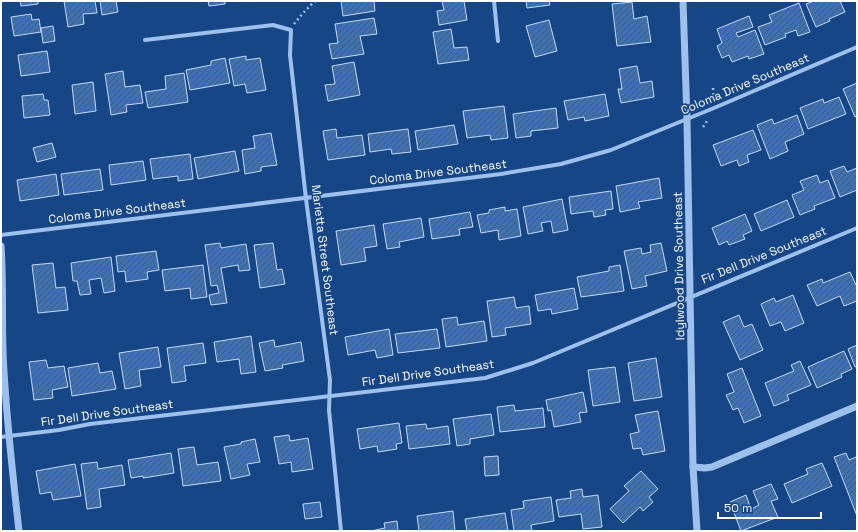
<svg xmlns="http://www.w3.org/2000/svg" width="858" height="532" font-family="'Space Grotesk',sans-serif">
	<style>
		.building { fill: url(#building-hatch); stroke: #c3dbfa }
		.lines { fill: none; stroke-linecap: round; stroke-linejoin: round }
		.path { stroke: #9dc0ed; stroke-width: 2.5; stroke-dasharray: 2 3; stroke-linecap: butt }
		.minor { stroke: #9dc0ed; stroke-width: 4 }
		.tertiary { stroke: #9dc0ed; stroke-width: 7 }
		.labels { text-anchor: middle; stroke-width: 3.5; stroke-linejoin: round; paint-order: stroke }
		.street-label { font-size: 12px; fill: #fff; stroke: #174686 }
	</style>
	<defs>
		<pattern id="building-hatch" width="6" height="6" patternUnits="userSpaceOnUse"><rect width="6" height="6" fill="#3f70b0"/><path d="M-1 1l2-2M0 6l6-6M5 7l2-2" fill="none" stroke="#465c79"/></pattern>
	</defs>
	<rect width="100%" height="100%" fill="#174686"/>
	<g class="building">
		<path d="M20,1h18v3l-17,2z"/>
		<path d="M64,1h31l2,12 -14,1 1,10 -16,3z"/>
		<path d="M100,1h16l2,11 -16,3z"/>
		<path d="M208,1h17v3l-16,2z"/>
		<path d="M341,1h33l1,10 -32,5z"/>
		<path d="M442,1h22l3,19 -28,5 -2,-14 7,-1z"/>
		<path d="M526,1h23l1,4 -23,3z"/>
		<path d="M814,1h26l5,11 -16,7 1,2 -14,6 -10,-23z"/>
		<path d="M632,2l2,17 13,-3 4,26 -34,4 -5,-42z"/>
		<path d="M799,3l11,29 -12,4 -2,-6 -11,4 1,3 -21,8 -7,-18 14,-5 -3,-7z"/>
		<path d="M31,14l1,6 7,-1 2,13 -27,4 -3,-19z"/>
		<path d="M749,16l4,11 -17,6 2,4 17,-7 9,24 -15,5 -1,-3 -16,6 -3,-7 -7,3 -5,-12 5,-3 -5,-14z"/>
		<path d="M374,18l3,16 -17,2 4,18 -32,5 -3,-15 9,-1 -3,-19z"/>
		<path d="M549,20l8,31 -22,6 -9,-31z"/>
		<path d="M53,26l2,15 -12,2 -2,-15z"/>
		<path d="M451,29l3,19 13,-1 2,13 -31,4 -5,-32z"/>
		<path d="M47,51l3,21 -29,4 -3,-21z"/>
		<path d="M246,56v4l14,-2 6,32 -19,3 -2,-9 -11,2 -5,-27z"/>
		<path d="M225,58l5,25 -40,7 -4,-20 25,-5v-4z"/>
		<path d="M354,62l6,33 -32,6 -3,-16 10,-1 -3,-18z"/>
		<path d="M637,66l3,17 12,-2 2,16 -33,6 -3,-14h4l-3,-20z"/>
		<path d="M123,71l2,16 15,-2 3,18 -17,2 1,7 -16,3 -6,-41z"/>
		<path d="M184,73l4,29 -40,6 -3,-16 21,-3 -1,-13z"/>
		<path d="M93,82l3,29 -21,3 -3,-29z"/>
		<path d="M857,83v33l-2,1 -12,-28z"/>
		<path d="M43,94l1,6h4l2,15 -26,3 -2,-22z"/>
		<path d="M605,94l4,22 -24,5 -1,-4 -16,3 -4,-19z"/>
		<path d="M839,97l7,17 -38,15 -8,-21 23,-9 1,4z"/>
		<path d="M504,106l4,32 -17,2 -1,-5 -23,3 -4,-27z"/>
		<path d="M556,108l2,20 -27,3v5l-15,2 -3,-24z"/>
		<path d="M797,115l7,19 -19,8 3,9 -18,8 -13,-34 15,-6 2,5z"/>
		<path d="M454,125l4,19 -40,6 -3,-19z"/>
		<path d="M336,129l1,9 25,-3 3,20 -37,5 -5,-29z"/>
		<path d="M408,129l3,23 -19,2 -1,-5 -21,3 -2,-18z"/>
		<path d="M753,130l8,20 -14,5 2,7 -10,4 -2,-6 -16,6 -8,-21z"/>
		<path d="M271,133l6,32 -16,2v4l-16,3 -3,-24 13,-2 -2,-12z"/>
		<path d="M52,143l4,14 -19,5 -4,-14z"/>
		<path d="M235,151l4,20 -41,8 -4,-21z"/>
		<path d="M190,154l3,25 -15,2v-5l-25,3 -3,-20z"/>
		<path d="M143,161l3,19 -35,5 -2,-20z"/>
		<path d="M844,166l3,6 10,-4v22l-17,7 -10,-26z"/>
		<path d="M100,169l3,21 -39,5 -3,-21z"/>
		<path d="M56,174l3,21 -39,6 -3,-21z"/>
		<path d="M817,175l3,8 8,-3 7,18 -21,8 1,3 -15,6 -8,-20 12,-5 -4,-9z"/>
		<path d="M659,178l3,20 -24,4 2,6 -20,4 -4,-26z"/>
		<path d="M611,191l2,18 -8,1 1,5 -12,2 -1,-6 -22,3 -2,-17z"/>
		<path d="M562,199l6,31 -15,3 -2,-12 -10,2 2,8 -15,3 -5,-27z"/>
		<path d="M787,200l7,17 -33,14 -7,-17z"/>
		<path d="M505,207v4l12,-2 4,27 -22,4 -1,-10 -17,3 -4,-18 12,-2v-3z"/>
		<path d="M470,212l3,15 -14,2 1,6 -28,4 -3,-20z"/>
		<path d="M745,214l7,17 -9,4 2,4 -16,6 -2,-4 -8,4 -7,-17z"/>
		<path d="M421,218l3,19 -25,5 1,5 -13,2 -4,-25z"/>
		<path d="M374,225l3,21 -13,2 2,13 -25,4 -5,-34z"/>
		<path d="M220,243l1,5 25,-4 4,26 -11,1 -1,-6 -17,3 6,35 -16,2 -2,-10 10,-2 -2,-8 -6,1 -6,-41z"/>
		<path d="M273,243l4,27 5,-1 3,15 -25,4 -6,-43z"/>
		<path d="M661,243l6,28 -22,5 2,10 -15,3 -8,-38 17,-3 1,6 9,-2 -1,-7z"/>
		<path d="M156,251l3,19 -12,2 1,7 -22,3 -1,-11 -7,1 -2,-16z"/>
		<path d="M111,257l4,34 -11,2 -3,-15 -12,2 2,14 -11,1 -3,-14h-4l-2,-18z"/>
		<path d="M53,263l3,25 9,-1 3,23 -30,3 -6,-48z"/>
		<path d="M203,265l4,32 -16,2 -1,-11 -25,3 -3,-21z"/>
		<path d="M620,265l4,26 -43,6 -4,-20 32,-6v-4z"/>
		<path d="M850,272l7,15v14l-13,5 -4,-10 -23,10 -10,-21 15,-6 1,4z"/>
		<path d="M574,288l4,21 -26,5 -1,-5 -13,2 -3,-16z"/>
		<path d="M793,295l11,28 -19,8 -4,-9 -11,4 -9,-22 13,-6 2,4z"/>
		<path d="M514,297l2,11 13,-2 2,18 -26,4 1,7 -14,2 -5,-36z"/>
		<path d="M739,315l5,12 8,-3 11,26 -23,10 -17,-38z"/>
		<path d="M457,317l1,8 26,-4 3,20 -41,6 -4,-28z"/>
		<path d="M389,329l4,26 -16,3 -2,-8 -27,5 -3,-18z"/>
		<path d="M437,329l3,19 -42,5 -3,-19z"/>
		<path d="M251,336l5,36 -15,2 -2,-15 -22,3 -3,-20z"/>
		<path d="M274,340l1,7 26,-5 3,19 -22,4 1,3 -18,3 -6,-28z"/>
		<path d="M203,343l3,20 -22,3 2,15 -14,2 -5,-35z"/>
		<path d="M857,345v21l-2,1 -7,-18z"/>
		<path d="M158,347l3,20 -22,3 2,16 -16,3 -6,-36z"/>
		<path d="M844,351l8,18 -11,5 1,3 -25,11 -9,-21z"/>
		<path d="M656,358l6,39 -28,4 -6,-38z"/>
		<path d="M46,360l2,8 16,-2 4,21 -16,3 1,8 -19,2 -5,-38z"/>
		<path d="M800,361l11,24 -24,10 2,5 -15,6 -9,-23 29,-12 -3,-6z"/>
		<path d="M98,363l2,10 12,-2 4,18 -44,7 -4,-28z"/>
		<path d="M615,367l5,35 -27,4 -5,-36z"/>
		<path d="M742,368l19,48 -17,7 -6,-15 -5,2 -7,-15 8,-3 -7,-18z"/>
		<path d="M583,392l4,20 -8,1 2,9 -27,5 -3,-17 -3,1 -2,-11z"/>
		<path d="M514,405l1,6 28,-3 2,19 -45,5 -3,-25z"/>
		<path d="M658,411l7,40 -22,4 -2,-7 -8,1 -3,-15 9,-2 -4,-17z"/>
		<path d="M491,414l3,21 -24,4v5l-13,2 -4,-27z"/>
		<path d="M399,423l3,20 -6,1 1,5 -19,3 -1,-6 -17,3 -3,-20z"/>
		<path d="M426,424l1,5 21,-3 2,18 -41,5 -3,-23z"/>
		<path d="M289,435l1,6 18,-3 5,31 -21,3 -1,-10 -12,2 -5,-27z"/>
		<path d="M255,439l5,23 -13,2 3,11 -19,4 -7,-32 17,-3v-2z"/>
		<path d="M194,447l3,18 21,-3 3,19 -38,5 -5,-37z"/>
		<path d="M171,453l3,20 -31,5v-2l-12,2 -3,-18z"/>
		<path d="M846,453l3,7 7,-3 1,3v56l-23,-59z"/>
		<path d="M498,456l1,19 -14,1 -1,-19z"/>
		<path d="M97,462l1,7 24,-4 3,20 -26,4 2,18 -14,2 -6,-45z"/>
		<path d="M822,463l10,23 -40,17 -8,-19 24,-10 -2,-5z"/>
		<path d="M75,464l6,32 -28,4 -2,-8 -11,2 -4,-23z"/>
		<path d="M641,471l17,18 -9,8 4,5 -10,9 -3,-4 -17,16 -13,-14 19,-18 -5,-5z"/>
		<path d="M771,484l7,15 -7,2 7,16 -37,14 -11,-29 16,-7 5,14 8,-4 -6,-14z"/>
		<path d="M582,489l1,8 15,-2 4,32 -19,2 -2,-15 -22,3 -3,-17 15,-2 -1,-7z"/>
		<path d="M551,497l3,24 -23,4 1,6h-18l-3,-21 13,-2 -1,-7z"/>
		<path d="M320,502l2,15 -17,2 -2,-15z"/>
		<path d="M453,511l2,20h-36l-2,-15z"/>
		<path d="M505,513l3,18h-41l-2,-12z"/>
		<path d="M397,521l1,10h-27l14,-3 -1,-5z"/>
	</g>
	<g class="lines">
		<g class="path">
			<path d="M294,24l9,-11 12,-12"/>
			<path d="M713,88l1,12"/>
			<path d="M703,127l4,-6"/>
		</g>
		<g class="minor">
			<path d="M494,1l4,40"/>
			<path d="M145,40l128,-15 18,5 -1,25 16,144 24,181 -1,30 12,121"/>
			<path d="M1,235l500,-61 60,-10 50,-14 103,-42 143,-61"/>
			<path d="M1,437l58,-7 31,-6 395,-46 48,-15 324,-135"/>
		</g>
		<g class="tertiary">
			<path d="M683,1l4,118 6,348 4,64"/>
			<path d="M1,246c3,41 0,83 3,125 3,53 9,107 15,160"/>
			<path d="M693,467l12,1 7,-1 145,-61"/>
		</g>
	</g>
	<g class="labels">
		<g class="street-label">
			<text transform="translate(745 84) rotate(-23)" y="4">Coloma Drive Southeast</text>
			<text transform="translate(438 172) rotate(-7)" y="4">Coloma Drive Southeast</text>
			<text transform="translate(117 211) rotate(-7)" y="4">Coloma Drive Southeast</text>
			<text transform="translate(764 255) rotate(-22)" y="4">Fir Dell Drive Southeast</text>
			<text transform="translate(325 260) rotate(83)" y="4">Marietta Street Southeast</text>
			<text transform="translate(679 266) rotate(-91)" y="4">Idylwood Drive Southeast</text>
			<text transform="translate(428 373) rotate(-8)" y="4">Fir Dell Drive Southeast</text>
			<text transform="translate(107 413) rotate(-8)" y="4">Fir Dell Drive Southeast</text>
		</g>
	</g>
	<rect width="858" height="532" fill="none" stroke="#ffffff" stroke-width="4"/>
	<path d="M718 512v6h103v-6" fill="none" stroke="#ffffff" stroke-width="2"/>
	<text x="724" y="512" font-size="12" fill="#ffffff" stroke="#174686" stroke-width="3" paint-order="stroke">50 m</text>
</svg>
